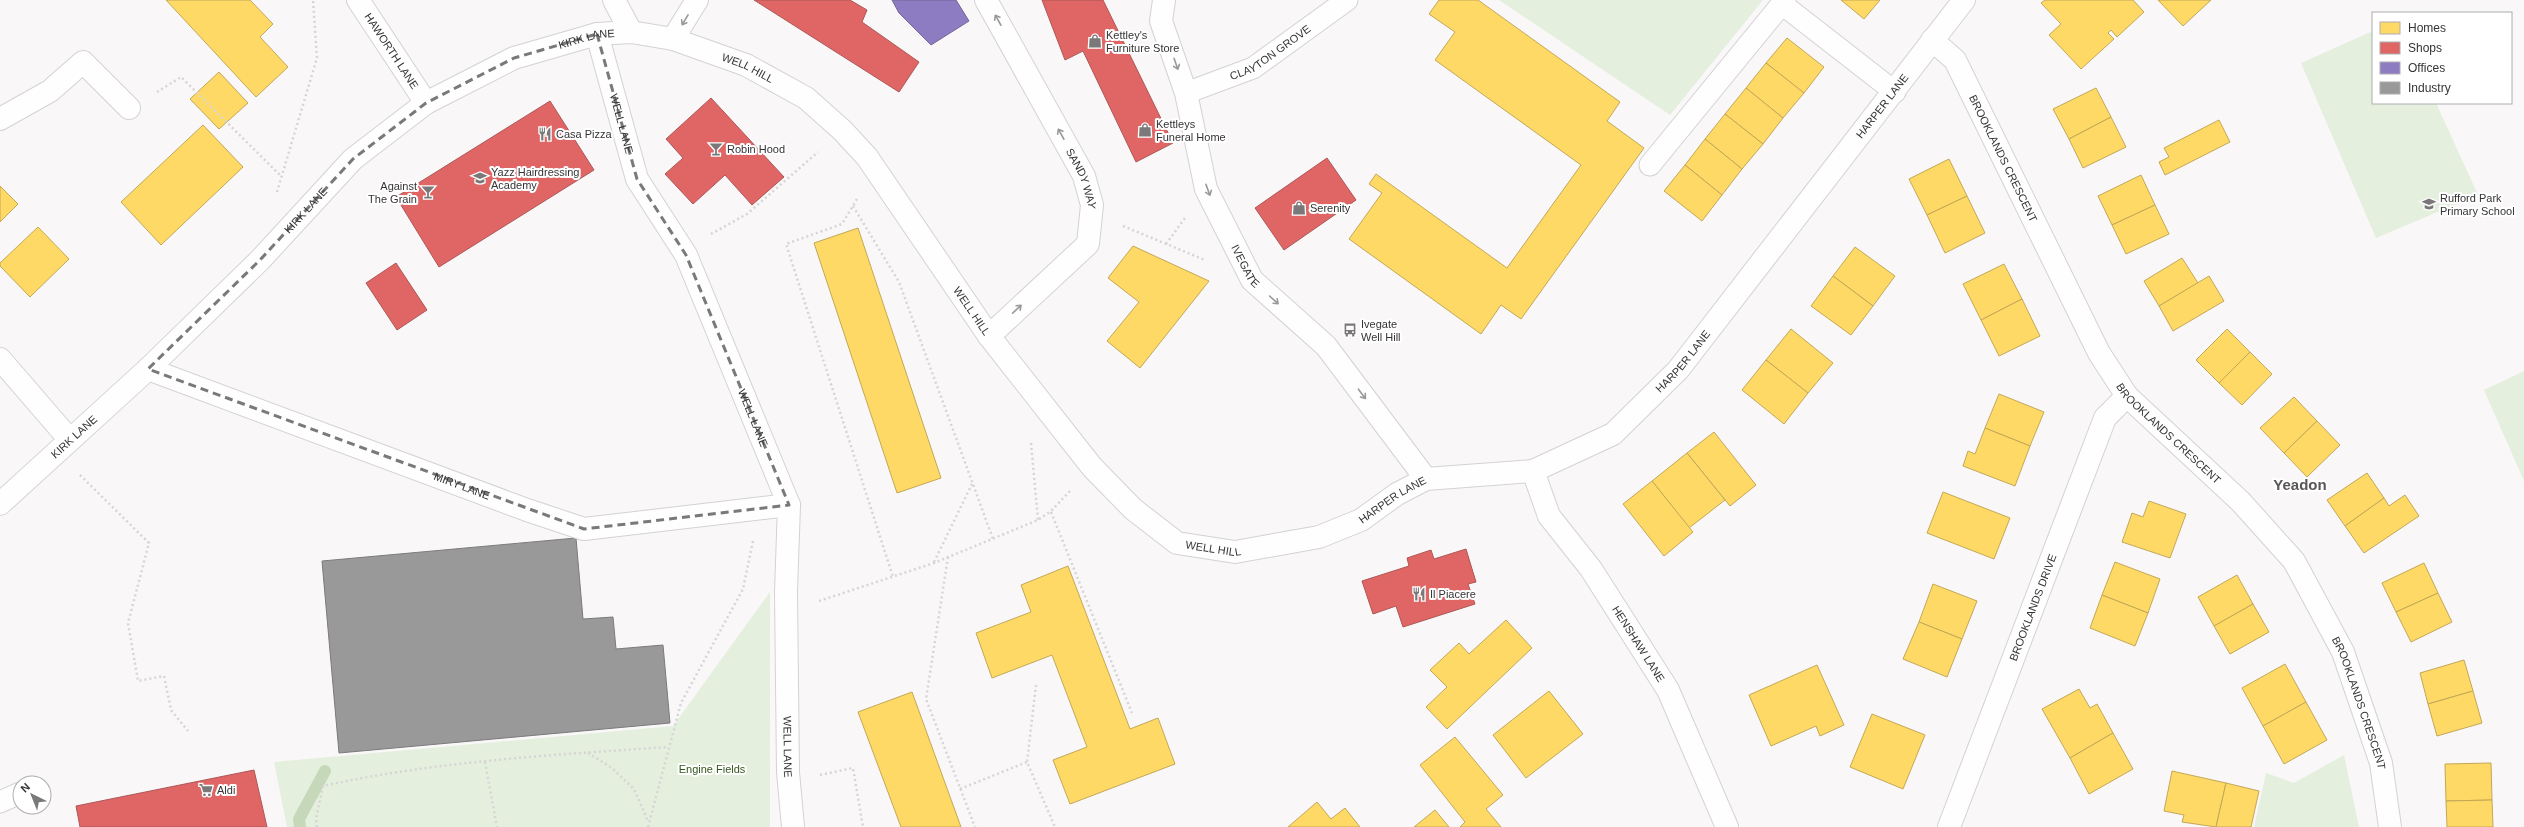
<svg xmlns="http://www.w3.org/2000/svg" width="2524" height="827" font-family="Arial,sans-serif">
	<style>
		.green { fill: #e4efde }
		.homes { fill: #ffd966; stroke: #c2a857 }
		.shops { fill: #e06666; stroke: #ad5757 }
		.offices { fill: #8e7cc3; stroke: #736698 }
		.industry { fill: #999; stroke: #7b7b7b }
		.lines { fill: none; stroke-linecap: round; stroke-linejoin: round }
		.stream { stroke: #c5d8ba; stroke-width: 12 }
		.service-casing { stroke: #d4d2d3; stroke-width: 23 }
		.minor-casing { stroke: #d4d2d3; stroke-width: 24 }
		.tertiary-casing { stroke: #d4d2d3; stroke-width: 24 }
		.path { stroke: #d6d5d5; stroke-width: 2.5; stroke-dasharray: 2 3; stroke-linecap: butt }
		.service { stroke: #fefefe; stroke-width: 21 }
		.minor { stroke: #fefefe; stroke-width: 22 }
		.tertiary { stroke: #fefefe; stroke-width: 22 }
		.oneway { stroke: #9a9999 }
		.marked { fill: none; stroke: #7a7879; stroke-width: 3; stroke-dasharray: 8 5; stroke-linejoin: round }
		.labels { text-anchor: middle; stroke-width: 4; stroke-linejoin: round; paint-order: stroke }
		.poi-label { font-size: 11px; fill: #353434; stroke: #fff; text-anchor: start }
		.street-label { font-size: 11px; fill: #353434; stroke: #fff }
		.park-label { font-size: 11px; fill: #33551a; stroke: #fff }
		.district-label { font-size: 15px; font-weight: bold; fill: #595758; stroke: #fff }
	</style>
	<rect width="100%" height="100%" fill="#f9f7f8"/>
	<g class="green">
		<path d="M1499,0h264l-93,115z"/>
		<path d="M2373,31v72h63l42,92 -102,43 -75,-175z"/>
		<path d="M2524,371v110l-40,-91z"/>
		<path d="M770,592v235h-483l-13,-65 399,-36z"/>
		<path d="M2344,755l15,72h-105l12,-54 28,10z"/>
	</g>
	<g class="homes">
		<path d="M166,0h84l23,24 -13,13 28,30 -32,30z"/>
		<path d="M1439,0h39l142,102 -13,19 37,27 -123,171 -20,-14 -20,29 -132,-95 33,-46 -13,-9 7,-10 131,94 74,-103 -146,-105 20,-28 -26,-18z"/>
		<path d="M1841,0h39l-16,19z"/>
		<path d="M2045,0h88l11,12 -27,25 -6,-7 -3,3 6,6 -33,30 -32,-34 12,-11 -20,-21z"/>
		<path d="M2158,0h53l-28,26z"/>
		<path d="M1787,38l37,29 -20,26 -38,-30z"/>
		<path d="M1766,63l38,30 -21,25 -37,-30z"/>
		<path d="M219,72l29,31 -29,26 -29,-30z"/>
		<path d="M1746,88l37,30 -20,26 -38,-30z"/>
		<path d="M2096,88l15,29 -42,22 -16,-30z"/>
		<path d="M1725,114l38,30 -21,25 -37,-30z"/>
		<path d="M2111,117l15,30 -43,21 -14,-29z"/>
		<path d="M2219,120l11,22 -65,33 -6,-13 10,-5 -5,-9z"/>
		<path d="M203,125l40,42 -82,78 -40,-43z"/>
		<path d="M1705,139l37,30 -20,26 -37,-30z"/>
		<path d="M1949,159l18,37 -40,19 -18,-36z"/>
		<path d="M1685,165l37,30 -20,26 -38,-30z"/>
		<path d="M2141,175l14,30 -43,20 -14,-29z"/>
		<path d="M0,186l18,18 -18,18z"/>
		<path d="M1967,196l18,37 -40,20 -18,-38z"/>
		<path d="M2155,205l14,29 -43,20 -14,-29z"/>
		<path d="M38,227l31,32 -39,38 -30,-31v-3z"/>
		<path d="M858,228l83,250 -44,15 -83,-250z"/>
		<path d="M1133,246l76,35 -69,87 -33,-27 32,-39 -31,-24z"/>
		<path d="M1855,247l40,29 -22,30 -40,-30z"/>
		<path d="M2182,258l16,25 -39,23 -15,-25z"/>
		<path d="M2004,264l18,35 -41,21 -18,-36z"/>
		<path d="M1833,276l40,30 -22,29 -40,-29z"/>
		<path d="M2209,276l15,25 -51,30 -14,-25z"/>
		<path d="M2022,299l18,37 -41,20 -18,-36z"/>
		<path d="M1791,329l42,34 -25,30 -42,-33z"/>
		<path d="M2227,329l23,23 -31,31 -23,-23z"/>
		<path d="M2250,352l22,22 -30,31 -23,-22z"/>
		<path d="M1766,360l42,33 -24,31 -42,-34z"/>
		<path d="M1999,394l45,18 -14,34 -45,-18z"/>
		<path d="M2294,397l23,24 -33,32 -24,-25z"/>
		<path d="M2317,421l23,24 -33,32 -23,-24z"/>
		<path d="M1985,428l45,18 -15,40 -52,-20 5,-15 7,3z"/>
		<path d="M1714,432l42,53 -26,21 -43,-53z"/>
		<path d="M1687,453l38,47 -36,28 -37,-47z"/>
		<path d="M2367,473l17,25 -39,28 -18,-26z"/>
		<path d="M1652,481l41,51 -29,24 -41,-52z"/>
		<path d="M1943,492l67,26 -16,41 -67,-26z"/>
		<path d="M2405,495l14,21 -55,37 -19,-27 39,-28 5,8z"/>
		<path d="M2149,501l37,13 -16,44 -48,-16 10,-29 11,4z"/>
		<path d="M2115,562l45,17 -12,34 -46,-18z"/>
		<path d="M2424,563l14,30 -42,19 -14,-29z"/>
		<path d="M1068,566l62,163 28,-11 17,46 -105,40 -17,-44 34,-13 -35,-92 -60,23 -16,-45 55,-21 -10,-27z"/>
		<path d="M2237,575l16,29 -39,22 -16,-29z"/>
		<path d="M1933,584l44,17 -15,38 -43,-17z"/>
		<path d="M2438,593l14,29 -41,20 -15,-30z"/>
		<path d="M2102,595l46,18 -13,33 -45,-18z"/>
		<path d="M2253,604l16,28 -39,22 -16,-28z"/>
		<path d="M1506,620l26,28 -85,81 -21,-22 21,-20 -17,-17 29,-27 10,11z"/>
		<path d="M1919,622l43,17 -15,38 -44,-18z"/>
		<path d="M2464,660l9,31 -45,13 -8,-31z"/>
		<path d="M2285,664l21,38 -43,24 -21,-38z"/>
		<path d="M1817,665l27,60 -24,11 -4,-10 -45,20 -22,-51z"/>
		<path d="M2079,689l11,19 7,-4 16,29 -43,25 -28,-49z"/>
		<path d="M1549,691l34,43 -57,44 -33,-43z"/>
		<path d="M2473,691l9,32 -45,13 -9,-32z"/>
		<path d="M912,692l49,135h-60l-43,-115z"/>
		<path d="M2306,702l21,38 -43,24 -21,-38z"/>
		<path d="M1872,714l53,21 -22,54 -53,-22z"/>
		<path d="M2113,733l20,36 -44,25 -19,-36z"/>
		<path d="M1455,737l48,58 -17,14 15,18h-41l5,-5 -45,-57z"/>
		<path d="M2491,763l1,37 -46,1 -1,-37z"/>
		<path d="M2172,771l54,12 -10,44 -34,-5 2,-7 -20,-4z"/>
		<path d="M2226,783l33,8 -8,36h-35z"/>
		<path d="M2492,800l1,27h-46l-1,-26z"/>
		<path d="M1317,802l14,17 14,-11 15,19h-72z"/>
		<path d="M1435,810l14,17h-35z"/>
	</g>
	<g class="shops">
		<path d="M754,0h96l17,10 -5,12 57,40 -20,30z"/>
		<path d="M1042,0h61l70,143 -37,19 -53,-111 -18,9z"/>
		<path d="M711,98l73,79 -32,28 -27,-30 -32,29 -28,-30 18,-16 -17,-19z"/>
		<path d="M550,101l44,69 -155,97 -43,-70z"/>
		<path d="M1327,158l29,42 -72,50 -29,-42z"/>
		<path d="M396,263l31,47 -30,20 -31,-47z"/>
		<path d="M1466,549l10,33 -8,2 7,20 -72,23 -7,-21 -23,8 -11,-33 47,-15 -2,-8 24,-8 3,9z"/>
		<path d="M254,770l13,57h-187l-4,-21z"/>
	</g>
	<path class="offices" d="M892,0h64l13,21 -38,24 -32,-32z"/>
	<path class="industry" d="M576,538l7,81 30,-2 3,32 47,-4 7,78 -331,30 -17,-192z"/>
	<g class="lines">
		<path class="stream" d="M300,827l-1,-8 26,-48"/>
		<g class="service-casing">
			<g id="service">
				<path d="M1782,4l113,88"/>
				<path id="s1" d="M1186,93l67,-25 94,-68"/>
				<path d="M1650,165l135,-165"/>
				<path d="M0,802l20,-9"/>
			</g>
		</g>
		<g class="minor-casing">
			<g id="minor">
				<path d="M614,0l17,32"/>
				<path id="s2" d="M986,0l98,176 8,29 -4,39 -99,92"/>
				<path id="s3" d="M1164,0l-3,21 25,72 20,96 46,91 74,66 100,133"/>
				<path id="s4" d="M597,34l40,145 49,76 103,250 -3,87 2,180 5,55"/>
				<path id="s5" d="M1932,40l23,20 144,293 28,43 113,105 54,60 49,91 38,111 9,64"/>
				<path d="M0,119l50,-28 33,-29 46,46"/>
				<path d="M0,359l70,81"/>
				<path id="s6" d="M148,369l379,141 57,19 205,-24"/>
				<path id="s7" d="M1949,827l156,-409 22,-22"/>
			</g>
		</g>
		<g class="tertiary-casing">
			<g id="tertiary">
				<path id="s8" d="M358,0l68,103"/>
				<path d="M673,39l24,-39"/>
				<path id="s9" d="M1533,471l16,45 42,53 77,121 59,137"/>
				<path id="s10" d="M0,504l148,-135 112,-109 93,-101 73,-56 88,-45 83,-24 34,-2 42,7 73,26 60,33 36,32 25,27 122,179 103,131 41,42 44,34 58,9 84,-15 42,-17 36,-26 29,-15 107,-8 80,-37 65,-64 286,-370"/>
			</g>
		</g>
		<g class="path">
			<path d="M157,92l24,-15 100,99"/>
			<path d="M277,192l40,-134 -4,-58"/>
			<path d="M857,199l-15,25 -56,20 107,333"/>
			<path d="M853,206l46,76 94,257"/>
			<path d="M1123,226l82,34"/>
			<path d="M711,234l36,-20 71,-62"/>
			<path d="M1166,244l19,-26"/>
			<path d="M1031,443l7,77"/>
			<path d="M80,475l69,68 -21,80 10,58 26,-5 7,34 17,21"/>
			<path d="M1051,512l81,201"/>
			<path d="M948,557l-22,142 49,128"/>
			<path d="M934,562l38,-78"/>
			<path d="M819,601l115,-38 104,-43 13,-9 19,-20"/>
			<path d="M1036,685l-9,77 28,65"/>
			<path d="M588,753l24,15 22,21 14,32"/>
			<path d="M485,762l12,65"/>
			<path d="M820,775l33,-7 10,59"/>
			<path d="M960,789l67,-27"/>
			<path d="M317,827l-1,-8 7,-33c113,-25 230,-31 345,-39"/>
			<path d="M648,827l33,-124 62,-114 10,-48"/>
		</g>
		<use href="#service" class="service"/>
		<use href="#minor" class="minor"/>
		<use href="#tertiary" class="tertiary"/>
	</g>
	<defs><path id="oneway-shaft" d="M-6 0H5M1.5-3L5.5 0L1.5 3" fill="none" stroke-width="1.6" stroke-linecap="round" stroke-linejoin="round"/></defs>
	<g class="oneway">
		<use href="#oneway-shaft" transform="translate(685 20) rotate(121)"/>
		<use href="#oneway-shaft" transform="translate(998 20) rotate(-119)"/>
		<use href="#oneway-shaft" transform="translate(1176 64) rotate(71)"/>
		<use href="#oneway-shaft" transform="translate(1061 134) rotate(-119)"/>
		<use href="#oneway-shaft" transform="translate(1208 190) rotate(70)"/>
		<use href="#oneway-shaft" transform="translate(1274 300) rotate(42)"/>
		<use href="#oneway-shaft" transform="translate(1017 309) rotate(-43)"/>
		<use href="#oneway-shaft" transform="translate(1362 394) rotate(53)"/>
	</g>
	<path class="marked" d="M597,34l40,145 49,76 103,250 -205,24 -436,-160 112,-109 93,-101 73,-56 88,-45z"/>
	<defs>
		<g id="shop-bare" transform="scale(1.08)"><path d="M-5-2.5h2.3a2.7 3.5 0 0 1 5.4 0H5L5.5 6h-11ZM-1.5-2.5h3a1.5 2.3 0 0 0-3 0Z" fill="#7a7879" stroke="#fff" stroke-width="2.5" paint-order="stroke"/></g>
		<g id="restaurant-bare" transform="scale(1.08)"><path d="M-5-6h1v4h1v-4h1v4h1v-4h1v5L-1.5 .5V6h-2V.5L-5-1ZM5-6V6H3V1.5H1.5Q1.5-4 5-6Z" fill="#7a7879" stroke="#fff" stroke-width="2.5" paint-order="stroke"/></g>
		<g id="bar-bare" transform="scale(1.08)"><path d="M-6-5H6L.8 .8V4.5H3.5V6h-7V4.5H-.8V.8Z" fill="#7a7879" stroke="#fff" stroke-width="2.5" paint-order="stroke"/></g>
		<g id="university-bare" transform="scale(1.08)"><path d="M0-5L7-2L0 1L-7-2ZM-4 1L0 2.5L4 1V4Q0 6-4 4Z" fill="#7a7879" stroke="#fff" stroke-width="2.5" paint-order="stroke"/></g>
		<g id="school-bare" transform="scale(1.08)"><path d="M0-5L7-2L0 1L-7-2ZM-4 1L0 2.5L4 1V4Q0 6-4 4Z" fill="#7a7879" stroke="#fff" stroke-width="2.5" paint-order="stroke"/></g>
		<g id="bus-bare" transform="scale(1.08)"><path d="M-5-6H5V4H4V6H2V4H-2V6H-4V4H-5ZM-3.5-4V0h7V-4ZM-3.5 1.2v1.5H-2V1.2ZM2 1.2v1.5H3.5V1.2Z" fill="#7a7879" stroke="#fff" stroke-width="2.5" paint-order="stroke"/></g>
		<g id="supermarket-bare" transform="scale(1.08)"><path d="M-6-5.5h2.5l.6 2H6L4.5 2H-2.5L-4.4-4H-6ZM-1.5 3.2a1.3 1.3 0 1 0 .1 0ZM3 3.2a1.3 1.3 0 1 0 .1 0Z" fill="#7a7879" stroke="#fff" stroke-width="2.5" paint-order="stroke"/></g>
	</defs>
	<g fill-rule="evenodd">
		<use href="#shop-bare" x="1095" y="41"/>
		<use href="#shop-bare" x="1145" y="130"/>
		<use href="#restaurant-bare" x="545" y="134"/>
		<use href="#bar-bare" x="716" y="149"/>
		<use href="#university-bare" x="480" y="178"/>
		<use href="#bar-bare" x="428" y="192"/>
		<use href="#school-bare" x="2429" y="204"/>
		<use href="#shop-bare" x="1299" y="208"/>
		<use href="#bus-bare" x="1350" y="330"/>
		<use href="#restaurant-bare" x="1419" y="594"/>
		<use href="#supermarket-bare" x="206" y="790"/>
	</g>
	<g class="labels">
		<g class="poi-label">
			<text x="1106" y="39">Kettley's<tspan x="1106" dy="13">Furniture Store</tspan></text>
			<text x="1156" y="128">Kettleys<tspan x="1156" dy="13">Funeral Home</tspan></text>
			<text x="556" y="138">Casa Pizza</text>
			<text x="727" y="153">Robin Hood</text>
			<text x="491" y="176">Yazz Hairdressing<tspan x="491" dy="13">Academy</tspan></text>
			<text x="417" y="190" text-anchor="end">Against<tspan x="417" dy="13">The Grain</tspan></text>
			<text x="2440" y="202">Rufford Park<tspan x="2440" dy="13">Primary School</tspan></text>
			<text x="1310" y="212">Serenity</text>
			<text x="1361" y="328">Ivegate<tspan x="1361" dy="13">Well Hill</tspan></text>
			<text x="1430" y="598">Il Piacere</text>
			<text x="217" y="794">Aldi</text>
		</g>
		<g class="street-label">
			<text dy="4" stroke="none"><textPath href="#s10" startOffset="760">KIRK LANE</textPath></text>
			<text dy="4" stroke="none"><textPath href="#s8" startOffset="61">HAWORTH LANE</textPath></text>
			<text dy="4" stroke="none"><textPath href="#s1" startOffset="94">CLAYTON GROVE</textPath></text>
			<text dy="4" stroke="none"><textPath href="#s10" startOffset="928">WELL HILL</textPath></text>
			<text dy="4" stroke="none"><textPath href="#s10" startOffset="2463">HARPER LANE</textPath></text>
			<text dy="4" stroke="none"><textPath href="#s4" startOffset="93">WELL LANE</textPath></text>
			<text dy="4" stroke="none"><textPath href="#s5" startOffset="140">BROOKLANDS CRESCENT</textPath></text>
			<text dy="4" stroke="none"><textPath href="#s2" startOffset="203">SANDY WAY</textPath></text>
			<text dy="4" stroke="none"><textPath href="#s10" startOffset="424">KIRK LANE</textPath></text>
			<text dy="4" stroke="none"><textPath href="#s3" startOffset="282">IVEGATE</textPath></text>
			<text dy="4" stroke="none"><textPath href="#s10" startOffset="1265">WELL HILL</textPath></text>
			<text dy="4" stroke="none"><textPath href="#s10" startOffset="2139">HARPER LANE</textPath></text>
			<text dy="4" stroke="none"><textPath href="#s4" startOffset="417">WELL LANE</textPath></text>
			<text dy="4" stroke="none"><textPath href="#s5" startOffset="464">BROOKLANDS CRESCENT</textPath></text>
			<text dy="4" stroke="none"><textPath href="#s10" startOffset="100">KIRK LANE</textPath></text>
			<text dy="4" stroke="none"><textPath href="#s6" startOffset="335">MIRY LANE</textPath></text>
			<text dy="4" stroke="none"><textPath href="#s10" startOffset="1803">HARPER LANE</textPath></text>
			<text dy="4" stroke="none"><textPath href="#s10" startOffset="1613">WELL HILL</textPath></text>
			<text dy="4" stroke="none"><textPath href="#s7" startOffset="235">BROOKLANDS DRIVE</textPath></text>
			<text dy="4" stroke="none"><textPath href="#s9" startOffset="204">HENSHAW LANE</textPath></text>
			<text dy="4" stroke="none"><textPath href="#s5" startOffset="800">BROOKLANDS CRESCENT</textPath></text>
			<text dy="4" stroke="none"><textPath href="#s4" startOffset="753">WELL LANE</textPath></text>
		</g>
		<g class="park-label">
			<text x="712" y="773">Engine Fields</text>
		</g>
		<g class="district-label">
			<text x="2300" y="490">Yeadon</text>
		</g>
	</g>
	<rect x="2372" y="12" width="140" height="92" fill="#ffffff" stroke="#aeaeae"/>
	<rect x="2380" y="22" width="20" height="12" fill="#ffd966" stroke="#aeaeae"/>
	<text x="2408" y="32" font-size="12" fill="#353434">Homes</text>
	<rect x="2380" y="42" width="20" height="12" fill="#e06666" stroke="#aeaeae"/>
	<text x="2408" y="52" font-size="12" fill="#353434">Shops</text>
	<rect x="2380" y="62" width="20" height="12" fill="#8e7cc3" stroke="#aeaeae"/>
	<text x="2408" y="72" font-size="12" fill="#353434">Offices</text>
	<rect x="2380" y="82" width="20" height="12" fill="#999999" stroke="#aeaeae"/>
	<text x="2408" y="92" font-size="12" fill="#353434">Industry</text>
	<g transform="translate(32 795) rotate(317)"><circle r="19" fill="#ffffff" stroke="#aeaeae"/>
	<path d="M0-3L7 15L0 10L-7 15Z" fill="#7a7879"/>
	<text y="-6" font-size="11" font-weight="bold" text-anchor="middle" fill="#353434">N</text>
	</g>
</svg>
